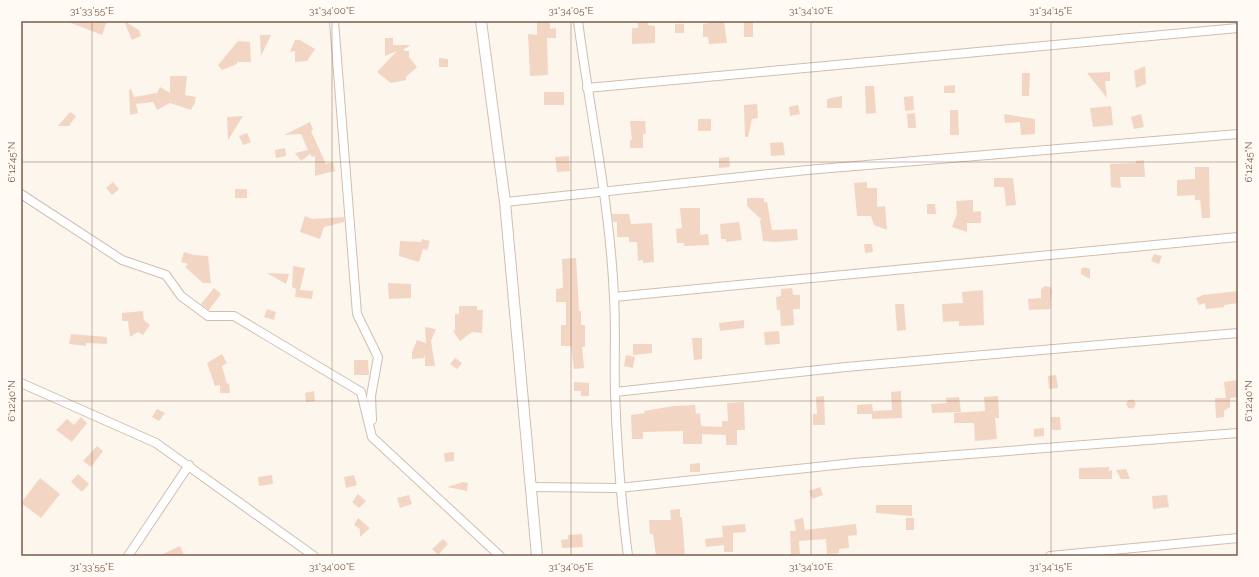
<svg xmlns="http://www.w3.org/2000/svg" width="1259" height="577" font-family="Raleway,sans-serif">
	<style>
		.building { fill: #f3d5c3 }
		.lines { fill: none; stroke-linecap: round; stroke-linejoin: round }
		.minor-casing { stroke: #d1beb0; stroke-width: 10 }
		.tertiary-casing { stroke: #d1beb0; stroke-width: 12 }
		.minor { stroke: #fff; stroke-width: 8 }
		.tertiary { stroke: #fff; stroke-width: 10 }
		.ticks { fill: none; stroke: #7a5c4d; stroke-width: 1; stroke-opacity: 0.45 }
		.neatline { fill: none; stroke: #7a5c4d; stroke-width: 1.5 }
		.ticks-label { font-size: 10px; text-anchor: middle; fill: #7a5c4d }
	</style>
	<rect width="100%" height="100%" fill="#fdf6ec"/>
	<g class="building">
		<path d="M66,21h41l-5,14z"/>
		<path d="M124,21l15,9 2,6 -9,4z"/>
		<path d="M537,21h13v8l6,-1v10h-9l1,37 -18,1 -2,-42 9,1z"/>
		<path d="M638,21h10v4l7,1v17l-23,1v-16h6z"/>
		<path d="M724,21l3,22 -18,1 -1,-7h-5v-13z"/>
		<rect x="744" y="21" width="9" height="16"/>
		<rect x="675" y="24" width="9" height="9"/>
		<path d="M260,35h11l-10,21z"/>
		<path d="M385,38h8v7h18l-7,4v2h5v6l8,10 -11,10v3l-15,3 -14,-11 20,-21 -12,5z"/>
		<path d="M295,40h5l15,9 -8,12 -12,1v-11l-5,1z"/>
		<path d="M238,41l12,1 1,20h-14v2l-15,6 -4,-5z"/>
		<path d="M439,58l9,1v8h-9z"/>
		<path d="M1145,66l1,18 -10,4 -2,-17z"/>
		<path d="M1110,72v9h-5l2,17 -20,-25z"/>
		<path d="M1022,73h8l-1,23h-7z"/>
		<path d="M170,76h17l-2,19 11,2 -2,9 -4,-2 3,2 -2,4 -21,-7 -13,7 -4,-8 -17,2 2,9 -8,2 -1,-25 2,-1 3,8 23,-4 3,-6 10,6z"/>
		<path d="M955,85v8h-11v-7z"/>
		<path d="M865,86h9l2,27 -10,1z"/>
		<rect x="544" y="92" width="20" height="13"/>
		<path d="M842,96v12h-15v-9z"/>
		<path d="M913,96l1,14 -9,1 -1,-14z"/>
		<path d="M757,104l1,14 -6,1 -4,18h-3l-1,-32z"/>
		<path d="M798,105l2,9 -10,2 -1,-9z"/>
		<path d="M1111,106l2,19 -20,2 -3,-19z"/>
		<path d="M950,110h8l1,25h-9z"/>
		<path d="M70,112l6,4 -7,10h-11z"/>
		<path d="M915,113l1,15h-8l-1,-14z"/>
		<path d="M1004,114l31,5v15l-14,1 -1,-13 -15,1z"/>
		<path d="M1141,114l3,13 -10,2 -3,-12z"/>
		<path d="M243,116l-15,24 -1,-23z"/>
		<rect x="698" y="119" width="13" height="12"/>
		<path d="M630,121h15l1,13h-3v14h-13v-8h2z"/>
		<path d="M310,122l3,8 -2,1 15,33 7,-2 2,9 -20,5v-20l-3,1 -2,-3 -9,7 -6,-8 13,-3 -7,-16 -17,1z"/>
		<path d="M247,133l4,9 -8,3 -4,-9z"/>
		<path d="M783,142l2,13 -14,1 -1,-13z"/>
		<path d="M285,148l1,8 -10,2 -1,-8z"/>
		<path d="M569,156l1,15 -13,1 -2,-15z"/>
		<path d="M729,157l1,10 -11,1v-10z"/>
		<path d="M1144,160l1,17h-25l1,11 -10,-1 -1,-23 26,-1v-2z"/>
		<path d="M1195,167h14l1,51h-8l-2,-18h-5v-5l-18,1v-16l18,-1z"/>
		<path d="M994,178h19l3,27 -10,1 -2,-19h-10z"/>
		<path d="M113,182l6,7 -7,6 -6,-7z"/>
		<path d="M867,182v6h10v19l8,-1 2,24 -13,-5 -3,-9h-14l-3,-33z"/>
		<rect x="235" y="189" width="12" height="9"/>
		<path d="M747,198h17v4h3l5,28 25,-1 1,11 -22,2 -13,-1 -3,-21h2l-15,-14z"/>
		<path d="M973,200v12l8,-1v12h-14v9l-15,-5 5,-13 -1,-13z"/>
		<path d="M927,204h8l1,10h-9z"/>
		<path d="M680,208h20v27l8,-1 1,11 -25,1v-3h-7l-1,-14 6,-1z"/>
		<path d="M612,214h17l2,10 21,-1 2,39 -11,1v-3l-5,1 -1,-19h-8v-5h-12v-15h-4z"/>
		<path d="M305,216l7,3 32,-2v5l-20,5 -4,12 -20,-7z"/>
		<path d="M739,222l3,18 -16,2v-3h-5l-1,-15z"/>
		<path d="M422,239l8,2 -3,9 -4,-1 -4,13 -20,-6 1,-15 21,1z"/>
		<path d="M864,244h8l1,8 -8,1z"/>
		<path d="M184,252l10,3 14,1 3,27h-8l-18,-16 3,-3 -7,-2z"/>
		<path d="M1154,254l8,2 -3,8 -8,-3z"/>
		<path d="M576,258l3,53h2v14h4v22h-3l2,21 -10,1 -3,-23h-10v-21h5v-23h-10v-13l7,-1 -1,-29z"/>
		<path d="M293,266l12,2 -5,22 13,1 -1,8 -17,-2 1,-8 -4,-2z"/>
		<path d="M1084,267l6,2v10l-9,-5v-5z"/>
		<path d="M267,273l22,1 -3,10z"/>
		<path d="M388,283l23,1v14l-22,1z"/>
		<path d="M1044,286l6,1 2,3 -2,19 -21,1 -1,-11 13,-1v-8z"/>
		<path d="M214,288l7,6 -12,16 -8,-6z"/>
		<path d="M792,288l1,7h7v14h-7l1,16 -13,1 -1,-16h-3l-1,-13 5,-1v-7z"/>
		<path d="M983,290l1,35 -25,1v-5l-16,1 -1,-18 21,-1 -1,-11z"/>
		<path d="M1238,291v12l-14,2v2l-18,2 -1,-6 -6,2 -3,-7 7,-3z"/>
		<path d="M895,304h9l2,26 -9,1z"/>
		<path d="M459,306h18v4h6l-1,23 -10,-1 -12,9 -7,-10 2,-1v-16h4z"/>
		<path d="M267,309l9,3 -2,8 -10,-3z"/>
		<path d="M143,311l1,9 6,5 -7,10 -5,-3 -8,5 -2,-16h-6v-8z"/>
		<path d="M744,320v8l-24,3 -1,-8z"/>
		<path d="M425,327l11,2 -5,12 4,25h-10v-11l-1,3 -12,1v-7l5,-12 9,3z"/>
		<path d="M779,331l1,13 -15,1 -1,-13z"/>
		<path d="M71,334l36,3v7l-21,-1v3l-17,-2z"/>
		<path d="M692,338h10v21l-8,1z"/>
		<path d="M633,344h19v9l-19,2z"/>
		<path d="M222,354l5,9 -5,3 5,18 2,-1 1,10h-10v-8l-5,1 -8,-23z"/>
		<path d="M626,355l9,2 -2,11 -9,-2z"/>
		<path d="M455,358l7,5 -5,6 -7,-5z"/>
		<path d="M354,360h14l1,15h-15z"/>
		<path d="M1056,375l2,13 -9,1 -1,-13z"/>
		<path d="M1238,380v17l-8,1v9l-6,4v6l-8,1 -1,-20h14h-3l-2,-16z"/>
		<path d="M574,382l15,1v13h-8v-5h-7z"/>
		<path d="M314,391l1,10 -9,1 -1,-9z"/>
		<path d="M901,391l1,27 -30,1v-5h-15v-9l15,-1 1,7 19,-1 -1,-18z"/>
		<path d="M824,396l1,29h-12v-11h4l-1,-17z"/>
		<path d="M998,396l1,22h-4l2,21 -22,2 -1,-18h-20v-10l31,-2 -1,-14z"/>
		<path d="M959,397l2,15 -29,1 -1,-9 16,-1 -1,-5z"/>
		<circle cx="1131" cy="404" r="4.5"/>
		<path d="M744,402l1,28h-8v15h-11v-10l-24,-1v10h-19v-13l-40,1v7h-11l-1,-24 14,-2 -1,-2 29,-5 22,-1 1,9 4,-1 1,13 21,1v-6h6l-1,-18z"/>
		<path d="M157,409l8,4 -6,8 -7,-4z"/>
		<path d="M81,417l6,6 -15,19 -16,-12 11,-11 7,6z"/>
		<path d="M1051,417h9l1,13h-9z"/>
		<path d="M1044,428v8l-10,1v-8z"/>
		<path d="M97,446l6,5 -12,16 -8,-6z"/>
		<path d="M454,452v9l-9,1 -1,-9z"/>
		<path d="M700,463v9h-10v-8z"/>
		<path d="M1109,467v4l3,-1v9h-33v-11z"/>
		<path d="M1126,469l4,10h-9l-5,-9z"/>
		<path d="M78,474l11,10 -7,8 -11,-10z"/>
		<path d="M272,475l1,9 -14,2 -1,-9z"/>
		<path d="M354,475l3,10 -11,3 -2,-11z"/>
		<path d="M40,478l20,16 -19,24 -20,-15z"/>
		<path d="M463,482l5,1 -1,8 -20,-4z"/>
		<path d="M820,487l3,8 -11,4 -3,-8z"/>
		<path d="M358,494l8,7 -7,7 -7,-6z"/>
		<path d="M409,495l3,9 -12,4 -3,-10z"/>
		<path d="M1167,495l2,12 -16,2 -1,-13z"/>
		<path d="M876,505h36v11l-36,-3z"/>
		<path d="M680,509v8h2l3,39h-29l-3,-22h-3l-1,-14h22l-1,-10z"/>
		<path d="M358,518l12,10 -10,9v-8l-6,-4z"/>
		<path d="M803,518l2,12 51,-6 1,11 -9,1 1,12 -10,1v4l-12,1 -1,-15 -27,2 1,13h-9l-1,-23h6l-2,-11z"/>
		<rect x="906" y="518" width="8" height="12"/>
		<path d="M745,524l1,8 -13,1v19h-9v-7l-18,2 -1,-8 18,-2 -1,-11z"/>
		<path d="M582,534l1,13 -21,1 -1,-8 7,-1v-4z"/>
		<path d="M443,539l5,5 -10,11 -6,-6z"/>
		<path d="M180,546l4,9 -25,1z"/>
	</g>
	<g class="lines">
		<g class="minor-casing">
			<g id="minor">
				<path d="M334,21l23,293 21,43 -7,39 1,24"/>
				<path d="M578,21c12,92 32,183 36,276 2,32 0,64 1,96 2,55 6,109 13,163"/>
				<path d="M587,88l651,-60"/>
				<path d="M21,194l101,66 44,15 15,21 27,20h26l127,76 11,45 128,119"/>
				<path d="M505,202l302,-32 431,-36"/>
				<path d="M614,297l624,-60"/>
				<path d="M21,383l135,60 158,113"/>
				<path d="M615,392l231,-25 392,-34"/>
				<path d="M531,487l88,1 235,-25 384,-30"/>
				<path d="M128,556l61,-91"/>
				<path d="M1050,556l188,-18"/>
			</g>
		</g>
		<g class="tertiary-casing">
			<path id="tertiary" d="M481,21l24,181 32,354"/>
		</g>
		<use href="#minor" class="minor"/>
		<use href="#tertiary" class="tertiary"/>
	</g>
	<path class="ticks" d="M92,21v535M332,21v535M571,21v535M811,21v535M1051,21v535M21,162h1217M21,401h1217"/>
	<rect width="1259" height="577" fill="none" stroke="#fffaf3" stroke-width="44"/>
	<rect x="22" y="22" width="1215" height="533" class="neatline"/>
	<g class="ticks-label">
		<text x="92" y="14">31°33'55"E</text>
		<text x="332" y="14">31°34'00"E</text>
		<text x="571" y="14">31°34'05"E</text>
		<text x="811" y="14">31°34'10"E</text>
		<text x="1051" y="14">31°34'15"E</text>
		<text transform="translate(11 162) rotate(-90)" y="4">6°12'45"N</text>
		<text transform="translate(1248 162) rotate(-90)" y="4">6°12'45"N</text>
		<text transform="translate(11 401) rotate(-90)" y="4">6°12'40"N</text>
		<text transform="translate(1248 401) rotate(-90)" y="4">6°12'40"N</text>
		<text x="92" y="570">31°33'55"E</text>
		<text x="332" y="570">31°34'00"E</text>
		<text x="571" y="570">31°34'05"E</text>
		<text x="811" y="570">31°34'10"E</text>
		<text x="1051" y="570">31°34'15"E</text>
	</g>
</svg>
